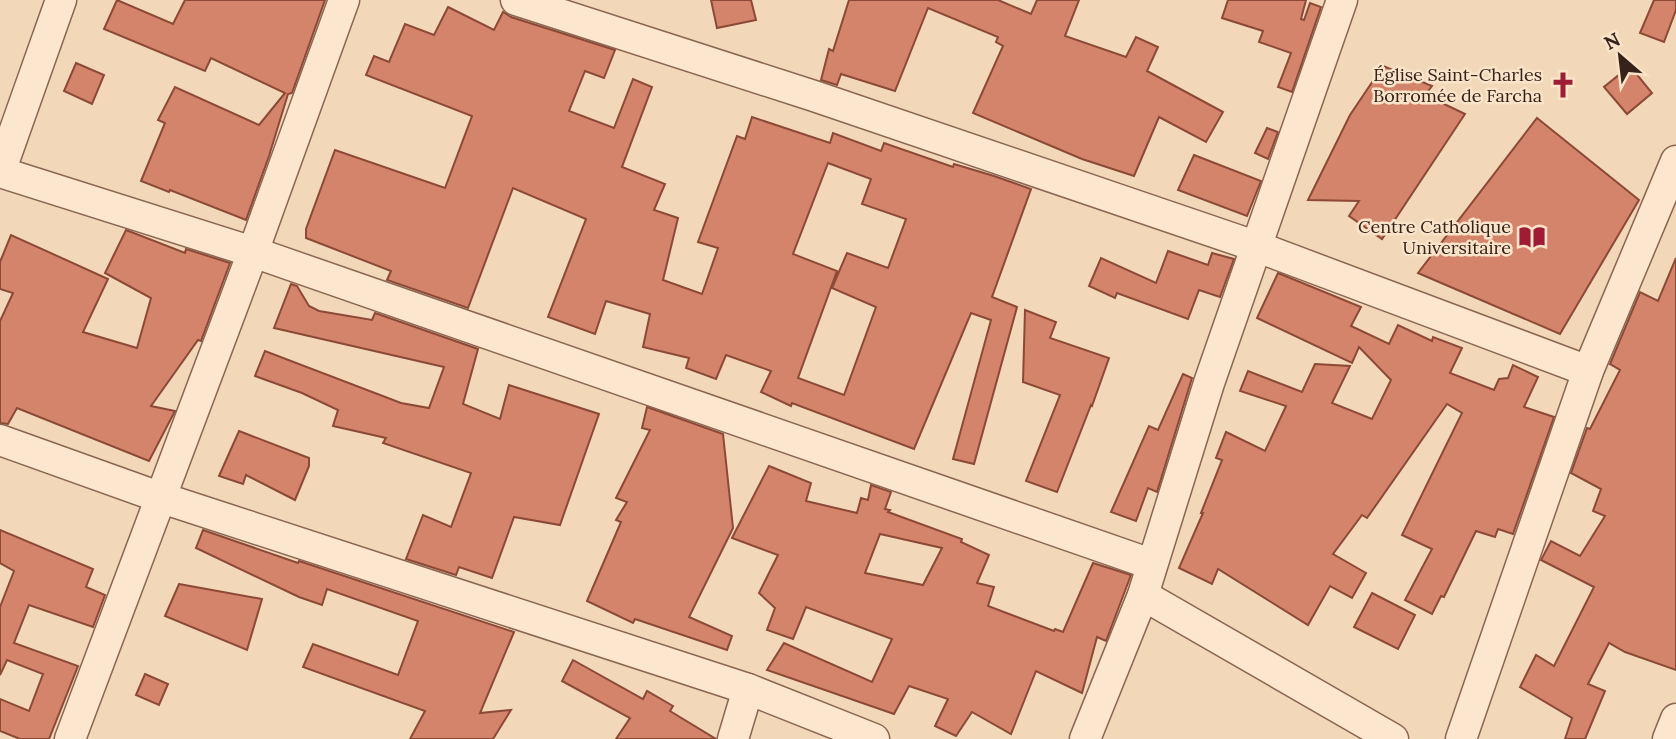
<svg xmlns="http://www.w3.org/2000/svg" width="1676" height="739" font-family="Lora,serif">
	<style>
		.building { fill: #d4846b; stroke: #8b4936; stroke-width: 2; fill-rule: evenodd }
		.lines { fill: none; stroke-linecap: round; stroke-linejoin: round }
		.minor-casing { stroke: #8a6652; stroke-width: 33 }
		.minor { stroke: #fce6cd; stroke-width: 30 }
		.labels { text-anchor: middle; stroke-width: 5; stroke-linejoin: round; paint-order: stroke }
		.poi-label { font-size: 18px; fill: #372219; stroke: #f9e3c9; text-anchor: end }
	</style>
	<rect width="100%" height="100%" fill="#f2d7b9"/>
	<g class="building">
		<path d="M117,0l56,24 12,-24h140l-33,93 -4,1 -19,62 -23,64 -76,-30 -1,2 -28,-11 24,-58 -7,-3 17,-33 84,38 26,-32 -74,-35 -6,13 -101,-42z"/>
		<path d="M711,0h40l5,20 -39,8z"/>
		<path d="M849,0h149l33,14 6,-14h42l-14,36 61,21 10,-20 22,10 -11,24 76,41 -17,30 -47,-25 -25,59 -52,-17 -109,-46 30,-67 -7,-4 2,-5 -70,-29 -33,83 -54,-17 -4,11 -16,-5 8,-31 4,2z"/>
		<path d="M1228,0h78l-5,19 3,1 6,-17 11,4 -29,85 -14,-5 13,-34 -32,-11 4,-11 -41,-13z"/>
		<path d="M1654,0h22v10l-12,32 -24,-9z"/>
		<path d="M448,7l46,23 9,-18 8,5 104,33 -11,28 -19,-7 -16,40 45,17 19,-49 19,8 -30,80 43,17 -11,26 24,8 -15,62 39,14 16,-46 -20,-6 39,-106 8,3 7,-22 78,26 3,-10 48,18 3,-8 69,24 1,-3 40,12 37,13 -39,108 25,10 -43,157 -21,-5 38,-139 -20,-7 -57,136 -122,-46 -1,3 -30,-14 10,-21 -45,-16 -10,24 -30,-11 3,-10 -46,-11 7,-33 -44,-13 -11,33 -47,-17 38,-98 -73,-31 -45,120 -81,-28 4,-9 -85,-33v-9l29,-79 110,38 27,-72 -106,-41 8,-19 15,6 16,-38 29,11zM828,163l43,16 -9,25 44,15 -18,49 -41,-15 -15,35 44,19 -32,88 -46,-17 39,-107 -44,-17z"/>
		<path d="M76,63l28,12 -12,29 -28,-13z"/>
		<path d="M1383,66l49,20 -7,9 40,19 -83,125 -33,-23 10,-15 -51,-1 42,-85z"/>
		<path d="M1630,66l22,27 -25,21 -23,-27z"/>
		<path d="M1537,118l102,82 -79,134 -142,-61z"/>
		<path d="M1267,128l11,4 -10,27 -13,-6z"/>
		<path d="M1194,155l67,26 -14,35 -69,-26z"/>
		<path d="M126,230l59,23 1,-4 44,14 -29,78 -3,-1 -47,66 24,5 -26,50 -132,-53 -9,16 -8,-1v-102l13,-28 -13,-4v-27l11,-27 97,44 -25,53 54,16 14,-50 -46,-25z"/>
		<path d="M1168,251l40,14 4,-12 22,6 -14,38 -21,-7 -11,29 -71,-26 -2,5 -26,-12 12,-28 55,25z"/>
		<path d="M1676,258v412l-51,-18 -16,-9 -21,41 17,7 -20,48h-20l7,-21 -52,-31 16,-32 18,11 40,-79 -53,-27 10,-19 29,15 25,-40 -12,-5 8,-22 -30,-16 16,-45 3,1 30,-59 -10,-6 30,-72 18,9z"/>
		<path d="M1278,273l83,34 -10,19 38,18 9,-19 34,16 1,-4 29,11 -12,25 44,17 5,-11 9,-1 5,-13 25,12 -14,30 30,10 -41,117 -15,-5 -3,8 -19,-6 -32,66 -3,-1 -9,18 -27,-14 27,-51 -30,-14 60,-122 -15,-9 -80,114 -5,-3 -29,39 33,19 -14,25 -22,-12 -22,39 -90,-56 -6,15 -33,-16 24,-55h-2l21,-53 -6,-2 10,-26 39,19 21,-45 -46,-15 8,-20 54,21 13,-28 35,2 -18,37 40,16 19,-39 -32,-33 -7,16 -95,-45z"/>
		<path d="M291,284l6,2 12,20 10,5 53,9 3,-7 103,36 -15,55 37,15 9,-34 90,29 -39,111 -46,-8 -22,61 -33,-11 -3,8 -50,-16 17,-44 28,12 20,-54 -88,-30 3,-5 -53,-12 5,-16 -36,-17 -47,-17 10,-25 136,52 28,5 15,-41 -170,-39z"/>
		<path d="M1025,310l31,12 -6,16 59,20 -17,48 -1,-1 -34,87 -31,-11 34,-86 -37,-13z"/>
		<path d="M1183,374l9,4 -35,114 -9,-4 -12,33 -25,-9 38,-86 9,4z"/>
		<path d="M647,407l76,27 10,94 -44,89 43,19 -5,14 -92,-31 -2,4 -46,-22 34,-79 -5,-2 11,-18 -11,-4 34,-68 -8,-2z"/>
		<path d="M239,431l70,27v8l-14,34 -49,-25 -3,9 -24,-8z"/>
		<path d="M769,466l42,17 -5,18 51,12 4,-15 7,2 3,-15 20,7 -6,17 5,1 -2,2 74,27 -1,3 28,13 -12,28 17,4 -6,19 66,25 1,-2 8,3 30,-69 38,12 -25,66 -9,-4 -15,56 -46,-22 -25,63 -39,-22 -16,24 -21,-10 13,-27 -39,-13 -15,28 -127,-44 17,-27 88,39 20,-43 -86,-32 -13,32 -26,-9 8,-22 -16,-15 19,-38 -46,-17zM880,534l62,14 -19,37 -58,-12z"/>
		<path d="M0,530l93,39 -7,18 19,8 -12,32 -64,-22 -15,38 64,23 -29,73h-29l-20,-8v-32l29,12 14,-37 -36,-14 -7,15v-68l14,-36 -14,-8z"/>
		<path d="M203,530l95,33 1,-2 215,71 -34,81 31,-3 -18,29h-83l15,-28 -122,-44 10,-23 85,31 20,-54 -91,-32 -5,16 -23,-8 -103,-49z"/>
		<path d="M179,584l83,15 -15,51 -82,-34z"/>
		<path d="M1372,593l43,22 -17,34 -44,-22z"/>
		<path d="M573,660l70,39 4,-8 26,15 -3,5 46,28h-100l14,-21 -68,-37z"/>
		<path d="M145,674l23,10 -9,21 -23,-10z"/>
	</g>
	<g class="lines">
		<g class="minor-casing">
			<g id="minor">
				<path d="M516,0l298,96 441,150 333,125"/>
				<path d="M0,172l253,80 898,312"/>
				<path d="M0,172l61,-172"/>
				<path d="M0,440l162,58 586,191 126,50"/>
				<path d="M1143,595l250,144"/>
				<path d="M70,739l183,-487 91,-252"/>
				<path d="M733,739l15,-50"/>
				<path d="M1085,739l58,-144 66,-212 133,-383"/>
				<path d="M1461,739l127,-368 88,-210"/>
				<path d="M1668,739l8,-20"/>
			</g>
		</g>
		<use href="#minor" class="minor"/>
	</g>
	<defs>
		<g id="church-bare" transform="scale(2.1)"><path d="M-1.2-6h2.4v3.5h3.3v2.4h-3.3V6h-2.4V-.1h-3.3v-2.4h3.3Z" fill="#9e1d34" stroke="#f9e3c9" stroke-width="2.5" paint-order="stroke"/></g>
		<g id="library-bare" transform="scale(2.1)"><path d="M-6-4Q-3-5.5-.7-3.5V5Q-3 3-6 4ZM6-4Q3-5.5 .7-3.5V5Q3 3 6 4Z" fill="#9e1d34" stroke="#f9e3c9" stroke-width="2.5" paint-order="stroke"/></g>
	</defs>
	<g fill-rule="evenodd">
		<use href="#church-bare" x="1563" y="85"/>
		<use href="#library-bare" x="1532" y="237"/>
	</g>
	<g class="labels">
		<g class="poi-label">
			<text x="1542" y="81">Église Saint-Charles<tspan x="1542" dy="21">Borromée de Farcha</tspan></text>
			<text x="1511" y="233">Centre Catholique<tspan x="1511" dy="21">Universitaire</tspan></text>
		</g>
	</g>
	<g transform="translate(1620 56) rotate(332)" stroke="#f9e3c9" stroke-width="5" paint-order="stroke">
	<path d="M0-5L12 26L0 18L-12 26Z" fill="#372219"/>
	<text y="-10" font-size="19" font-weight="bold" text-anchor="middle" fill="#372219">N</text>
	</g>
</svg>
